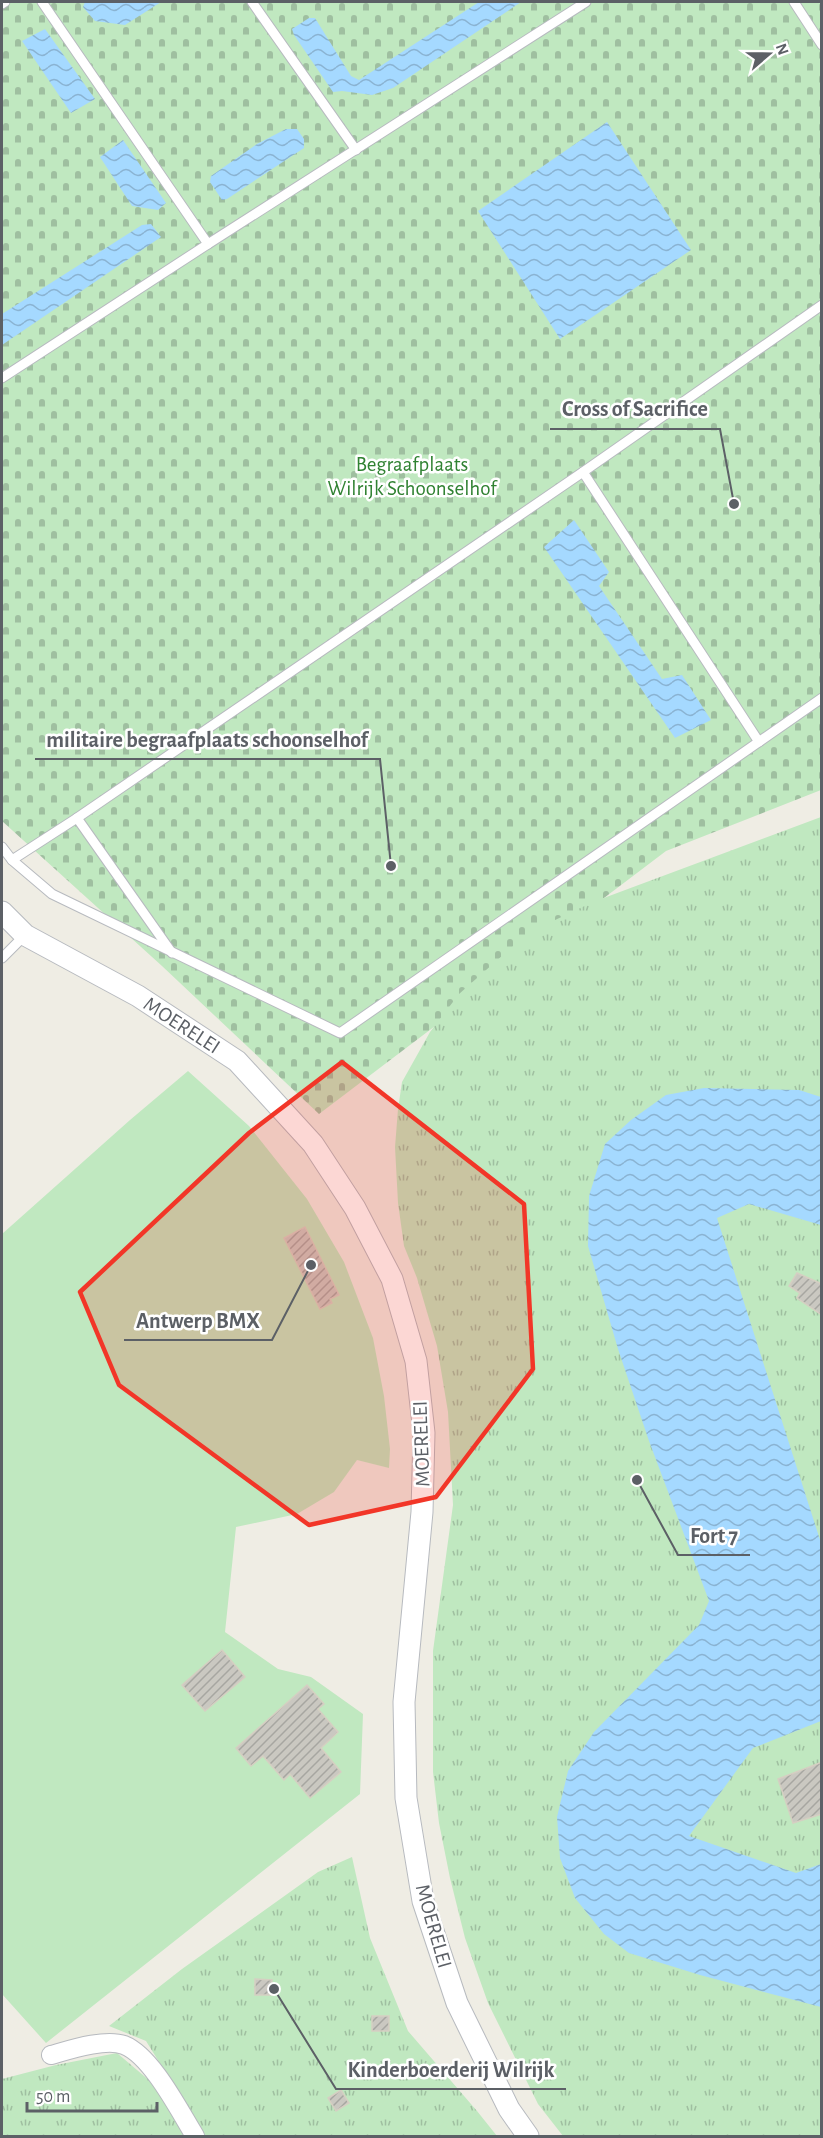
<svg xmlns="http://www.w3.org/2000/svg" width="823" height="2138" viewBox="0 0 823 2138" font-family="'Alegreya Sans',sans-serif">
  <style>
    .grass { fill: #c0e8c0 }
    .cemetery { fill: url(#cemetery-stones) }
    .park { fill: url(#park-tufts) }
    .water { fill: url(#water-waves) }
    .building { fill: url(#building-hatch); stroke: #d5cfc2; stroke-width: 1.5 }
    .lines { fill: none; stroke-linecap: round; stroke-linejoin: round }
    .service-casing { stroke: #b7babf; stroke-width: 11 }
    .minor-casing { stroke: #b7babf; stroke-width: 20 }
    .tertiary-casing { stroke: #b7babf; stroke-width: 23 }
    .service { stroke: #fff; stroke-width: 9 }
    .minor { stroke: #fff; stroke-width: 18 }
    .tertiary { stroke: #fff; stroke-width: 21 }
    .marked { fill: #f23628; fill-opacity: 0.2; stroke: #f23628; stroke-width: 4.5; stroke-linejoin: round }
    .labels { text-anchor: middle; stroke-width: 5; stroke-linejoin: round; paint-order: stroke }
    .park-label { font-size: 21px; fill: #308232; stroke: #fff }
    .street-label { font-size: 21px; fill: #5c6066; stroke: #fff }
    .leader { fill: none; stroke: #5c6066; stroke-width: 2 }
    .callout-dot { fill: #5c6066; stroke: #fff; stroke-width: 2 }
    .callout-label { font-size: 22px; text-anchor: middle; font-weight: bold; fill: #5c6066; stroke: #fff; stroke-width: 5; stroke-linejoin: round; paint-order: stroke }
  </style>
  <defs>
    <pattern id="cemetery-stones" width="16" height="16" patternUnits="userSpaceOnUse" patternTransform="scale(1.5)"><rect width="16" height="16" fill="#c0e8c0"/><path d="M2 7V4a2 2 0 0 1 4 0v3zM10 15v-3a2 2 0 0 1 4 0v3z" fill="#9fbfa0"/></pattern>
    <pattern id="park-tufts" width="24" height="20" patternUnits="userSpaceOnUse" patternTransform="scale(1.5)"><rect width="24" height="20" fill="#c0e8c0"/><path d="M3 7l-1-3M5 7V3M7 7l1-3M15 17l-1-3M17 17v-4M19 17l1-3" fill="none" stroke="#9fbfa0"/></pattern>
    <pattern id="water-waves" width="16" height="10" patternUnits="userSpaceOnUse" patternTransform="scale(1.5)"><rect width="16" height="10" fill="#a5d9ff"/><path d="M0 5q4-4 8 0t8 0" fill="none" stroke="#8ab3d2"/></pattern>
    <pattern id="building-hatch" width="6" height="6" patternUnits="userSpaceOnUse" patternTransform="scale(1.5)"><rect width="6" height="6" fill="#cac8c1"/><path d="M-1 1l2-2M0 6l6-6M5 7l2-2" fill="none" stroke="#a7a6a1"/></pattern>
  </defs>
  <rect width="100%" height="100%" fill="#efede4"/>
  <polygon class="grass" points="188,1071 249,1126 307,1199 344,1262 373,1338 384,1396 390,1449 389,1468 357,1460 334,1492 297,1514 236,1527 225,1632 278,1669 311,1677 363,1714 360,1794 46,2043 2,1994 2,1234 130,1120"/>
  <polygon class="cemetery" points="2,2 821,2 821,790 666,851 319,1114 162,966 2,821"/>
  <g class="park">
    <polygon points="821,817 821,2136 563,2136 538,2104 488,2003 465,1938 450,1878 439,1823 433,1772 433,1651 453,1505 448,1412 437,1346 417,1278 404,1246 398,1203 395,1147 398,1109 402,1082 430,1032 459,994 520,940 553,921 593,902"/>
    <polygon points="352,1857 370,1938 408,2031 477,2111 497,2136 205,2136 146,2041 109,2026 182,1969 318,1872"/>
    <polygon points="117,2053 157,2087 186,2136 2,2136 2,2079 56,2065"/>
  </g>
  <g class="water">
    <polygon points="85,2 161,2 125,25 95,21 83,7"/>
    <polygon points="479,2 521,2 393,88 372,95 342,91 333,92 294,35 292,29 309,18 315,18 351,76 359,80"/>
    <polygon points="45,29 95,99 71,113 22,41"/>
    <polygon points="607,122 691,250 560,339 478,211"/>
    <polygon points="286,129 297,129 304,139 304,148 227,199 222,200 210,182 211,176 257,144"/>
    <polygon points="123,140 166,203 158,210 132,206 100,157"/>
    <polygon points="151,224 161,237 2,345 2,314 142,225"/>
    <polygon points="574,520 609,572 599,586 662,679 682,675 711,720 675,738 544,547"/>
    <polygon points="704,1088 799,1090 821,1097 821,1225 749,1204 717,1218 821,1543 821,1721 753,1748 689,1836 796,1873 821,1864 821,2007 700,1975 629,1953 604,1934 575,1898 560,1858 557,1817 568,1771 594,1732 699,1625 709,1601 649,1441 618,1349 588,1246 589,1196 605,1144 631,1120 666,1095"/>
  </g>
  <g class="building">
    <polygon points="305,1227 339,1295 330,1299 332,1303 320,1309 284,1238"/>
    <polygon points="797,1273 822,1284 822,1315 797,1298 800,1293 789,1286"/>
    <polygon points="222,1650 245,1677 205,1711 182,1685"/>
    <polygon points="307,1685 324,1704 318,1709 338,1732 321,1748 341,1772 310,1798 290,1774 284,1780 263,1756 251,1766 236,1748"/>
    <polygon points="822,1762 822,1814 793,1823 778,1779"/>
    <polygon points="255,1979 272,1980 272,1995 255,1995"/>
    <rect x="372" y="2016" width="17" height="15"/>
    <polygon points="341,2090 349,2103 336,2111 328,2098"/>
  </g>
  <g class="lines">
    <g class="service-casing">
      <g id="service">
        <polyline points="42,2 208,244 586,2"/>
        <polyline points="252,2 356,150"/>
        <polyline points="794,2 822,45"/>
        <polyline points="2,4 5,2"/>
        <polyline points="2,378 208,244"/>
        <polyline points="583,472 759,742"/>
        <polyline points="77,818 172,953"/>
        <polyline points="2,847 12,860 52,894 340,1033 822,698"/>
        <polyline points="12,860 77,818 583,472 822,305"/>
        <polyline points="2,958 25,935"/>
      </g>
    </g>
    <g class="minor-casing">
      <path id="minor" d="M51,2055C69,2050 105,2038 124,2045C152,2056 180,2112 195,2136"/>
    </g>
    <g class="tertiary-casing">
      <polyline id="tertiary" points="2,912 25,935 138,996 237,1061 313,1144 355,1208 392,1279 416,1361 424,1433 422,1512 404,1702 406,1798 423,1901 457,2003 509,2109 528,2136"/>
    </g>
    <use href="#service" class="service"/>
    <use href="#minor" class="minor"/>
    <use href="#tertiary" class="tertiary"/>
  </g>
  <path class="marked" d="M342,1062L524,1204L533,1369L436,1497L309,1525L119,1385L80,1292L249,1133Z"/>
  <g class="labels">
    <g class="park-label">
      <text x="412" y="471">Begraafplaats<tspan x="412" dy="24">Wilrijk Schoonselhof</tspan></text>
    </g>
    <g class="street-label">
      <text transform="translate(182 1025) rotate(33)" y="7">MOERELEI</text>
      <text transform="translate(421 1444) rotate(-92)" y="7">MOERELEI</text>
      <text transform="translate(434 1926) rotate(74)" y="7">MOERELEI</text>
    </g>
  </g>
  <path class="leader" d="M734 504L720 429H550M391 866L380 759H35M311 1265L272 1340H124M637 1480L678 1555H750M274 1989L336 2089H566"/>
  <g class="callout-dot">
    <circle cx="734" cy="504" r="6"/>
    <circle cx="391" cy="866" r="6"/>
    <circle cx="311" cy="1265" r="6"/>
    <circle cx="637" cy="1480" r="6"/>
    <circle cx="274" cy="1989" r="6"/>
  </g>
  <g class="callout-label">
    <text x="635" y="416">Cross of Sacrifice</text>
    <text x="207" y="747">militaire begraafplaats schoonselhof</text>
    <text x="198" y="1328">Antwerp BMX</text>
    <text x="714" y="1543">Fort 7</text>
    <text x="451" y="2077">Kinderboerderij Wilrijk</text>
  </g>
  <rect width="823" height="2138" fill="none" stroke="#5c6066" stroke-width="6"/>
  <g transform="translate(769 54) rotate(70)" stroke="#ffffff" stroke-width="4.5" paint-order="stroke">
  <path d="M0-4.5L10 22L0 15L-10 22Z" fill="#5c6066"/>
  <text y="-9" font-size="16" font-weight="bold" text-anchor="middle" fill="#5c6066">N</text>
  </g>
  <path d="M27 2102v9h130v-9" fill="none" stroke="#5c6066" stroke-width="3"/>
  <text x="36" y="2102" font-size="18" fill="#5c6066" stroke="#ffffff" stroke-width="4.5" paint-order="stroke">50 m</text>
</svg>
